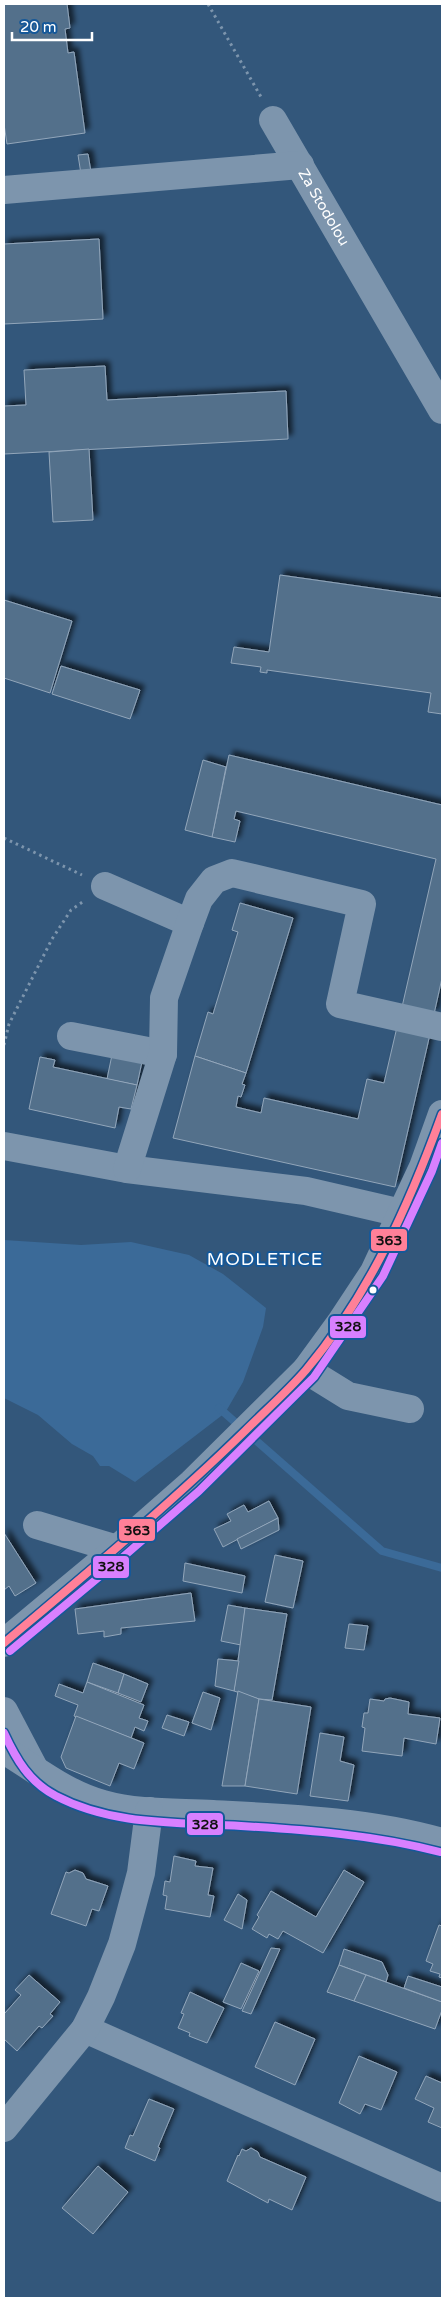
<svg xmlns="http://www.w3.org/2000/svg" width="446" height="2302" viewBox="0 0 446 2302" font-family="'Varela Round',sans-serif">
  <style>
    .water { fill: #3b6a98 }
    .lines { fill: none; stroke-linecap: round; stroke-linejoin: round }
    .stream { stroke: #3b6a98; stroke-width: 8 }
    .building { fill: #526f8b; stroke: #92a6ba; filter: url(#shadow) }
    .path { stroke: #7d95ad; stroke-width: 3; stroke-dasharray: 2.5 4; stroke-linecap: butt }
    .minor { stroke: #7d95ad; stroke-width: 28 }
    .bus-1-casing { stroke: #155899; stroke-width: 11 }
    .bus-2-casing { stroke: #155899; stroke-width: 11 }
    .bus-1 { stroke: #ff8098; stroke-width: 8 }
    .bus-2 { stroke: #d880ff; stroke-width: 8 }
    .bus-dot { fill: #fff; stroke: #155899; stroke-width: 2 }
    .labels { text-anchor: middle; stroke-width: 4; stroke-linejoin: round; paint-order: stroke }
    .street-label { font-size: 15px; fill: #fff; stroke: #155899 }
    .quarter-label { font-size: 18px; letter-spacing: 1px; fill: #fff; stroke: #155899 }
    .line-badge { stroke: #155899; stroke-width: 2 }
    .pale-badge-label { font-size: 14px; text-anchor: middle; font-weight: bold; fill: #111 }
  </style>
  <defs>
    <filter id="shadow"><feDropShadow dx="4.5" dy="-4.5" stdDeviation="2.5" flood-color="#0009"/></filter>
  </defs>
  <rect width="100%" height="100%" fill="#33577b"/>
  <polygon class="water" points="4,1240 81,1245 131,1242 189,1255 223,1274 266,1308 263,1327 243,1382 225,1413 135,1482 109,1466 100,1466 93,1456 72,1444 38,1415 4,1398"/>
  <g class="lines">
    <polyline class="stream" points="219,1408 382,1551 442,1568"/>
  </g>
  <g class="building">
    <polygon points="4,4 67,4 70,28 65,29 68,53 74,52 85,133 7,144 4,124"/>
    <polygon points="88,154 91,172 81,174 78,155"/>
    <polygon points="99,239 103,319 4,324 4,244"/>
    <polygon points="105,366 107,400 286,391 288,439 4,454 4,406 26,405 24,370"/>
    <polygon points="89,449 93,520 53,522 49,452"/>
    <polygon points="280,575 442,598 442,714 428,712 431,693 267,670 267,673 260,672 261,667 231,663 234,647 269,652"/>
    <polygon points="4,600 72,621 50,693 4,678"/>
    <polygon points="61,666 140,690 130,719 52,694"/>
    <polygon points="229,755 442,805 442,978 434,1014 402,1007 436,859 236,811 234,819 240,821 235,842 212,837"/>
    <polygon points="203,760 226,767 212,837 185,830"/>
    <polygon points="240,903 293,918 246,1073 195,1056 208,1012 213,1014 238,932 232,930"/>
    <polygon points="397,1027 430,1034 395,1187 173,1138 195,1056 246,1073 242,1084 245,1085 241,1097 238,1096 236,1107 261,1113 264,1098 358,1119 367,1079 384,1083"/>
    <polygon points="113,1050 143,1057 137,1085 107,1079"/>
    <polygon points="40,1057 55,1060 53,1067 137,1085 131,1109 119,1107 115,1128 29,1109"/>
    <polygon points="269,1501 278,1518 223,1547 214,1529 231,1521 227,1514 244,1505 248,1512"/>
    <polygon points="278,1518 279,1530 241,1549 237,1539"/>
    <polygon points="4,1533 36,1583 15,1596 9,1586 4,1590"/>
    <polygon points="275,1555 303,1561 293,1608 265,1602"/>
    <polygon points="185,1563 245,1576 242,1593 183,1581"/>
    <polygon points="191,1593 195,1621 121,1628 121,1634 104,1637 104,1631 78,1634 75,1609"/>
    <polygon points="228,1605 245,1608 241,1645 221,1641"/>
    <polygon points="245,1608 287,1614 272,1700 259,1699 234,1691"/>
    <polygon points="349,1624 368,1626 364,1650 345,1648"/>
    <polygon points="218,1659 239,1661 234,1691 215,1686"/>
    <polygon points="93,1663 124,1674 118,1693 87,1682"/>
    <polygon points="124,1674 148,1684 141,1702 118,1693"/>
    <polygon points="87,1682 144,1705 139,1718 148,1721 144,1731 135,1727 131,1738 74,1716 78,1705 55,1696 59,1684 83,1693"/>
    <polygon points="238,1691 259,1699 245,1786 222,1786"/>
    <polygon points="203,1692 220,1698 211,1730 192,1723"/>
    <polygon points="390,1698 409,1702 408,1714 440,1718 436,1744 404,1738 402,1756 362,1751 365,1728 362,1727 364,1713 368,1713 370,1699 384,1701 385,1699"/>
    <polygon points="259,1699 311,1707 297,1794 245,1786"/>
    <polygon points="167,1715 189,1722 184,1736 162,1728"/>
    <polygon points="76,1716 144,1743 134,1769 119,1763 110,1786 66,1768 61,1757"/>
    <polygon points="320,1733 344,1737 340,1761 354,1765 348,1801 310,1796"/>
    <polygon points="174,1856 196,1861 195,1866 213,1868 208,1895 214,1896 210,1917 165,1909 167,1896 163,1895 165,1881 170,1882"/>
    <polygon points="75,1870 83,1873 86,1879 108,1886 99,1911 92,1909 86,1926 51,1914 66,1872 69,1873"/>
    <polygon points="344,1870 364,1882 323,1953 283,1931 278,1939 269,1934 267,1938 252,1929 259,1917 257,1915 271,1891 316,1917"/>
    <polygon points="238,1894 247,1900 242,1929 224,1920"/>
    <polygon points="439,1925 442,1926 442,1978 439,1977 440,1974 430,1971 433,1964 426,1961"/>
    <polygon points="271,1948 280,1949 251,2014 242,2011"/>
    <polygon points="344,1949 382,1962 388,1975 386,1982 339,1965"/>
    <polygon points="241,1963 259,1971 241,2009 223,2002"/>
    <polygon points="339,1965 366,1975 354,2001 327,1992"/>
    <polygon points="29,1975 60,2002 50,2014 53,2016 42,2028 39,2026 17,2051 4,2039 4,2012 5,2013 21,1995 15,1990"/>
    <polygon points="366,1975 442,2002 442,2010 435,2029 354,2001"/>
    <polygon points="408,1976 442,1987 442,2002 404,1988"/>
    <polygon points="190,1992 224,2008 207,2043 189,2036 190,2033 178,2028 184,2014 181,2013"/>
    <polygon points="275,2022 315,2039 295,2085 255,2067"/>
    <polygon points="359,2056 397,2072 381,2110 365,2104 360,2114 339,2103"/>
    <polygon points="426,2076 442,2083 442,2128 428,2122 434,2108 415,2099"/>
    <polygon points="149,2099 174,2109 158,2147 160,2148 155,2161 125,2148 130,2135 133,2136"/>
    <polygon points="251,2148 258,2152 260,2157 306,2177 292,2210 269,2199 268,2203 227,2181 238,2155 239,2156 242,2149 246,2151"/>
    <polygon points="98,2166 128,2192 93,2234 62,2208"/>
  </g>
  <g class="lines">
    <g class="path">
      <polyline points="208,4 261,97"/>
      <polyline points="4,838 82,875"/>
      <polyline points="4,1045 9,1024 52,939 71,910 84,901"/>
    </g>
    <g class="minor">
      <path id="s1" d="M273,120L442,410"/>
      <polyline points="4,190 300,165"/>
      <polyline points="105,886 190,923"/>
      <polyline points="71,1036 163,1054"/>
      <polyline points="4,1146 127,1169 306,1191 401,1213"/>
      <polyline points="127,1169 163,1054 164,998 190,923 199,899 214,880 232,873 362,904 340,1004 442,1027"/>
      <polyline points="306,1370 348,1396 410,1409"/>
      <polyline points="37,1525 117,1549"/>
      <polyline points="4,1643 117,1549 192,1483 306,1370 341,1322 374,1272 423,1167 442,1114"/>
      <polyline points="4,1711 34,1768"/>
      <path d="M4,1750C37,1770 66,1794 103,1804C138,1814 177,1812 213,1814C289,1818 369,1821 442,1842"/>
      <polyline points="85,2029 442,2188"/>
      <polyline points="4,2128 85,2029 101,1997 122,1944 141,1873 149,1811"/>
    </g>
    <g class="bus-1-casing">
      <path id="bus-1" d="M4,1643C86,1574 168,1506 245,1431C265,1411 288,1391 306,1370C369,1295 409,1205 442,1114"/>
    </g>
    <g class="bus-2-casing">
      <g id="bus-2">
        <polyline points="10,1651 123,1557 199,1491 314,1377 383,1276 432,1171 442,1143"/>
        <path d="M4,1733C16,1759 29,1782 56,1796C113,1826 178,1822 241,1826C308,1830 375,1835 440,1852"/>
      </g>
    </g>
    <use href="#bus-1" class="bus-1"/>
    <use href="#bus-2" class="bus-2"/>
  </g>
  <circle class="bus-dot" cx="373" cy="1290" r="4.5"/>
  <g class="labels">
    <g class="street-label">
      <text dy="5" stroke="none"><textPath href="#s1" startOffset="101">Za Stodolou</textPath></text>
    </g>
    <g class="quarter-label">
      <text x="265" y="1265">MODLETICE</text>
    </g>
  </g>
  <g class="line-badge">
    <rect x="370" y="1228" width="38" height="24" rx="5" fill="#ff8098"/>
    <rect x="329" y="1315" width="38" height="24" rx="5" fill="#d880ff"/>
    <rect x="118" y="1518" width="38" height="24" rx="5" fill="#ff8098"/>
    <rect x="92" y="1555" width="38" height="24" rx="5" fill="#d880ff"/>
    <rect x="186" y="1812" width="38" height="24" rx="5" fill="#d880ff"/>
  </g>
  <g class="pale-badge-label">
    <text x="389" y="1245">363</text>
    <text x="348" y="1331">328</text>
    <text x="137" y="1535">363</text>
    <text x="111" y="1571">328</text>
    <text x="205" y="1829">328</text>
  </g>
  <rect width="446" height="2302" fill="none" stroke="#ffffff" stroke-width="10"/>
  <path d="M12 32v8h80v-8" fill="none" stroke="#ffffff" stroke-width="2.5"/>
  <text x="20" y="32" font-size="15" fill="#ffffff" stroke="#155899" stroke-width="4" paint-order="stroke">20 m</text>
</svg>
